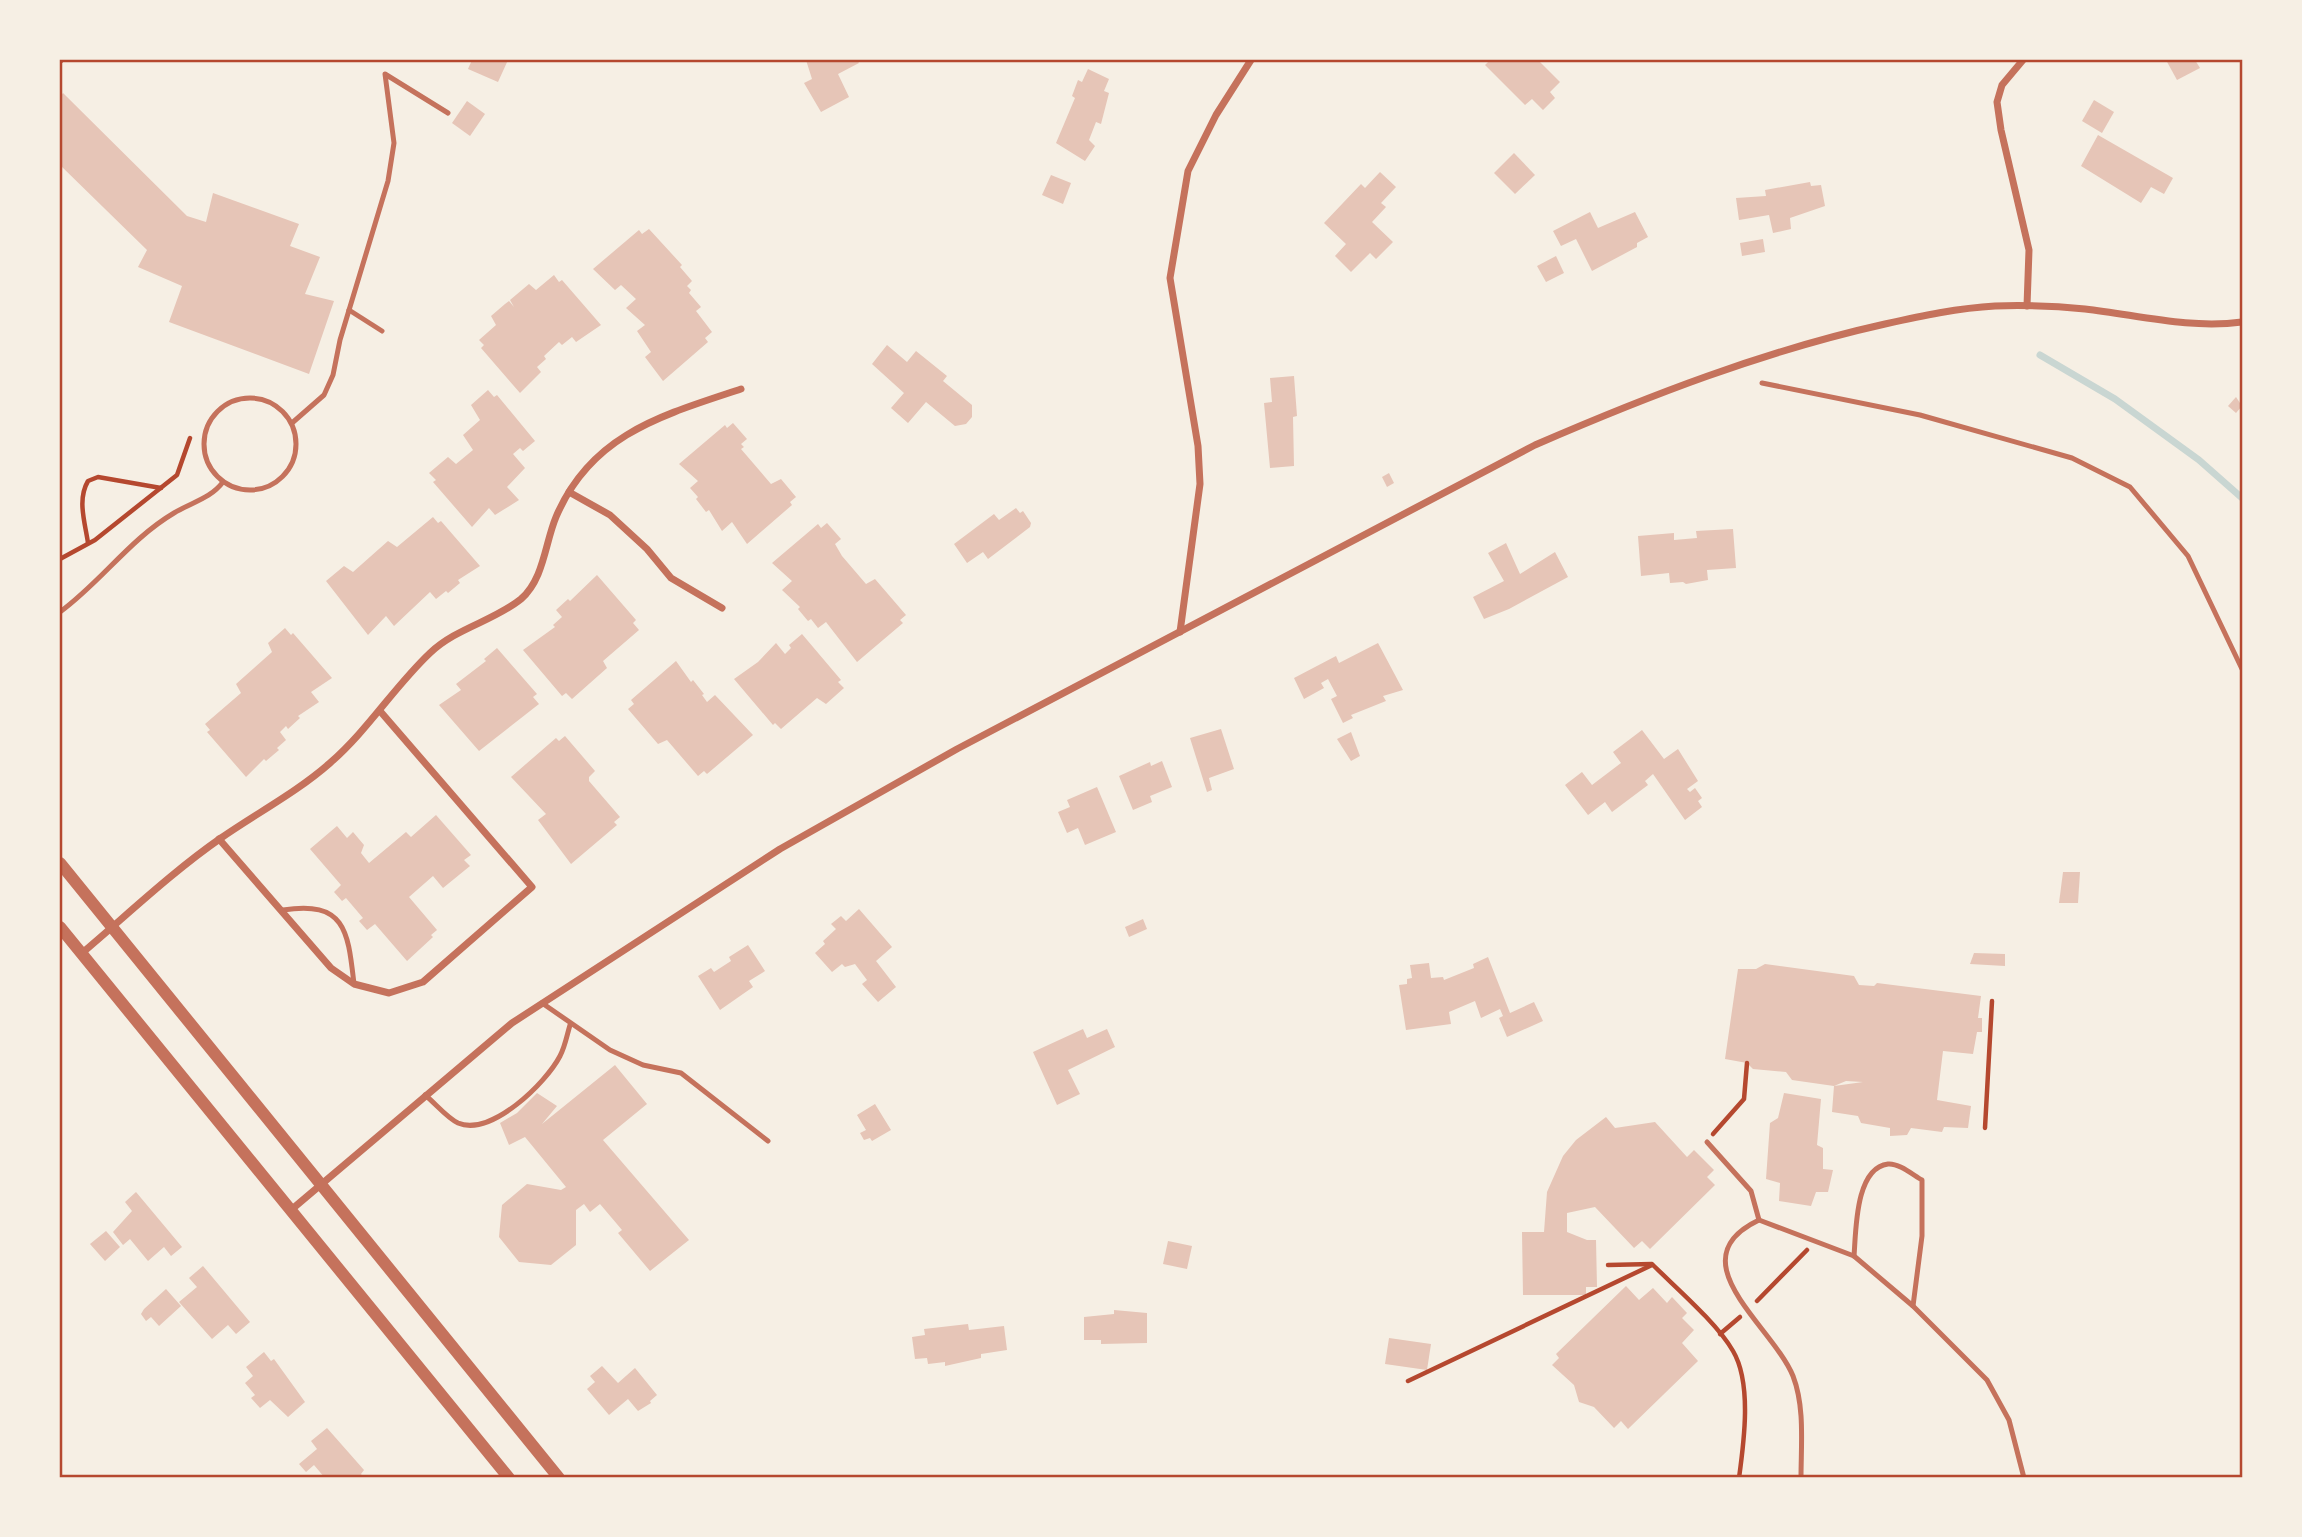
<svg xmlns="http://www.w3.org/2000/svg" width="2302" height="1537" viewBox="0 0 2302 1537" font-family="'Times New Roman',serif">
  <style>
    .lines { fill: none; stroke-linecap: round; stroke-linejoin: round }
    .stream { stroke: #c9d6d2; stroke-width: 7 }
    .building { fill: #e6c5b7 }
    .path { stroke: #b5482f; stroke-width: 4.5 }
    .service { stroke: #c5725c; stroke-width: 5 }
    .minor { stroke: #c5725c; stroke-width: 7 }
    .tertiary { stroke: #c5725c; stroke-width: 12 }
    .neatline { fill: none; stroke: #b5482f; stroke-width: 2.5 }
  </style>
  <rect width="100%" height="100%" fill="#f6efe4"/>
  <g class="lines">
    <polyline class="stream" points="2040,355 2115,399 2199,460 2242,498"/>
  </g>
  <g class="building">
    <polygon points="472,60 508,60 498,82 468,69"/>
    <polygon points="806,60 857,60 859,63 838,74 849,97 821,112 804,83 812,79"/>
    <polygon points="1490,60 1542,60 1540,62 1560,82 1550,92 1555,98 1543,110 1532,99 1525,105 1485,65"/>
    <polygon points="2166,60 2195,60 2200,68 2177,80"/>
    <polygon points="1088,69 1109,79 1104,91 1109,93 1101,124 1096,122 1089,140 1095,146 1085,161 1056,143 1075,98 1072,96 1078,80 1082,82"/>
    <polygon points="63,93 187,216 206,222 213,193 299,224 290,246 320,257 305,294 334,301 309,374 169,322 182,286 138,267 147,250 60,165 60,97"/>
    <polygon points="2094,100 2114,112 2102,133 2082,121"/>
    <polygon points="467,101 485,114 470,136 452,123"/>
    <polygon points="2098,135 2173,178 2164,194 2151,187 2141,203 2081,166"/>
    <polygon points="1514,153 1535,175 1515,194 1494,173"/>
    <polygon points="1380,172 1396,187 1381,203 1386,207 1372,222 1393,242 1376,259 1370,253 1351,272 1335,256 1346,244 1324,223 1361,184 1365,188"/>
    <polygon points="1051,175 1071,183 1063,204 1042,195"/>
    <polygon points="1810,182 1811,186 1821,185 1825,206 1790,218 1791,229 1773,233 1769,215 1739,220 1736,198 1766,196 1765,190"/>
    <polygon points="1590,212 1598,228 1635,212 1648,237 1637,243 1637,247 1592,271 1576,239 1561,246 1553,231"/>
    <polygon points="649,229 682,265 680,267 692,281 687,286 691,290 689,293 701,307 696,311 712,332 705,338 708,342 663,381 645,357 651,352 637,331 645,325 626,308 636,299 621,285 615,290 593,269 639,230 642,234"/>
    <polygon points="1763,239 1765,252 1742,256 1740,243"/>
    <polygon points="1556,256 1564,273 1546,282 1537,266"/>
    <polygon points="554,275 559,282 562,280 601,325 576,342 572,337 562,345 559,342 544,356 546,359 537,367 541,372 520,393 481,348 484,345 479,340 496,325 491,316 505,304 509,301 514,307 510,300 529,284 536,290"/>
    <polygon points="887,345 907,362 916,351 947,376 943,381 972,405 972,417 966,424 955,426 926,402 908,423 891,408 904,393 872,364"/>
    <polygon points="1294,376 1297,416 1293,417 1294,466 1270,468 1264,403 1272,402 1270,378"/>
    <polygon points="488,390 494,397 497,395 535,441 523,451 520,448 513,454 525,468 507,487 519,500 495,515 489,508 472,527 433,482 436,480 429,473 448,457 456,464 473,450 463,435 480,420 471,405"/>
    <polygon points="2236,397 2242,406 2236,413 2228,406"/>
    <polygon points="733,423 747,439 741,444 744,447 741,449 771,484 781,479 796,497 790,502 792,505 747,544 732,522 722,531 709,510 706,512 696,499 698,497 690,488 698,481 679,464 725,425 727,428"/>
    <polygon points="1389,473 1394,483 1387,487 1382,477"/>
    <polygon points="1016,508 1020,513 1023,511 1031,523 1030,527 988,559 983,552 967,563 954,544 994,514 999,520"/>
    <polygon points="433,517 438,523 441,521 480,566 458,580 460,583 448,593 446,591 436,599 430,592 394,626 386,616 368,635 326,581 344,566 353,572 388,541 397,547"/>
    <polygon points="827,523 841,539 835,544 842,556 866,584 875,579 906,615 900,620 903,623 857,662 826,622 818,628 811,619 808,621 798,609 800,607 782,590 792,581 772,563 818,524 821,528"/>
    <polygon points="1733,529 1736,568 1707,570 1708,580 1686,584 1683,582 1670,583 1669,573 1641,576 1638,536 1674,533 1674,540 1697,538 1696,531"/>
    <polygon points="1506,543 1520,574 1555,552 1568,577 1509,609 1484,619 1473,597 1504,581 1488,553"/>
    <polygon points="597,575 636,620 633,623 639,630 603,661 607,668 572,699 566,693 562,696 523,650 555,627 553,625 562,617 556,610 568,599 570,601"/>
    <polygon points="285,628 291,635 293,633 332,678 311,692 319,702 298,716 300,718 288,729 286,726 280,732 286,740 277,748 279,750 266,761 264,759 246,777 207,732 210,730 205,724 241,693 236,684 272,652 268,643"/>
    <polygon points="802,634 841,680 838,682 844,688 826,704 817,698 781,729 775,723 773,725 734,679 758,662 776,643 785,654 791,648 789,645"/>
    <polygon points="1378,643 1403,690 1383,696 1386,701 1351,715 1353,718 1343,723 1331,699 1337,696 1328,679 1321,683 1324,688 1304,699 1294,678 1336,656 1339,663"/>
    <polygon points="497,648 537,694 533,697 539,704 479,751 439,705 461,690 456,684 486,661 484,659"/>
    <polygon points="676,661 691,682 693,680 704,694 702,695 707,702 715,695 753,735 707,774 704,771 698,776 667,740 658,744 628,709 634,704 631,700"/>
    <polygon points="1221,729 1234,769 1209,778 1212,790 1207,792 1190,738"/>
    <polygon points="1642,730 1664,759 1678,749 1698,781 1687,789 1690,792 1695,788 1702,798 1698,801 1702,807 1685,820 1653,774 1645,781 1648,785 1612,812 1605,802 1588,815 1565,785 1582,772 1592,785 1621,763 1613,752"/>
    <polygon points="1351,732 1360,756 1351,761 1337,739"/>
    <polygon points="565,736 595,771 589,777 589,781 620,817 614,822 617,825 571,864 538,820 546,814 511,777 556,738 559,741"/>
    <polygon points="1162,761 1172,787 1150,796 1152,802 1133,810 1119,776 1150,762 1151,766"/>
    <polygon points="1097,787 1116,832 1085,845 1078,828 1067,833 1058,812 1070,807 1067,800"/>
    <polygon points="436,815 471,855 464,860 470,866 443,888 433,876 409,897 437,930 431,935 433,937 407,961 375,924 367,930 359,921 363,918 346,898 342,901 334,892 341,885 310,849 337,826 347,838 353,832 364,845 361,853 369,863 406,832 411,837"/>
    <polygon points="2063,872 2080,872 2078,903 2059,903"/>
    <polygon points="859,909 892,947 876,961 896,987 878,1002 862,984 867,980 855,964 845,967 842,964 832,972 815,953 825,944 823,941 836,929 831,924 841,916 846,921"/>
    <polygon points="1143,919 1147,929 1129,937 1125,927"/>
    <polygon points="748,945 765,971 749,981 753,987 720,1010 698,976 711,968 714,972 731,961 729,957"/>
    <polygon points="1974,953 2005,954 2005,966 1970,964"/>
    <polygon points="1488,957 1510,1013 1534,1002 1543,1021 1507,1037 1499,1018 1503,1016 1500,1009 1481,1018 1475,1001 1449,1012 1451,1024 1406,1030 1399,985 1407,984 1407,979 1412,978 1410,965 1429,963 1431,978 1443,977 1444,980 1474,968 1473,964"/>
    <polygon points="1765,964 1854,976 1859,985 1874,986 1877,983 1981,996 1978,1018 1982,1018 1982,1032 1977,1032 1973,1054 1943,1051 1937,1100 1971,1106 1968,1128 1944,1127 1942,1132 1911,1128 1907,1135 1890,1136 1890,1128 1861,1123 1858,1116 1832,1112 1834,1086 1863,1082 1846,1081 1834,1086 1792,1080 1786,1072 1753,1069 1747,1063 1725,1059 1738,969 1756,969"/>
    <polygon points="1083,1029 1087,1038 1107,1029 1115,1047 1068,1070 1080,1094 1057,1105 1033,1052"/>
    <polygon points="615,1065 647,1104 603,1140 689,1240 650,1271 618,1233 622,1230 600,1204 590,1212 584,1204 576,1210 576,1245 551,1265 519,1262 499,1237 502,1205 527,1184 561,1190 566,1187 525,1137 509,1145 500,1123 517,1113 537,1093 557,1106 542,1124"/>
    <polygon points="1784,1093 1821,1099 1817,1145 1823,1148 1823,1169 1833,1170 1828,1192 1816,1192 1811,1206 1779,1201 1780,1183 1766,1179 1770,1123 1778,1118"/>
    <polygon points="875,1104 891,1130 872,1141 870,1138 864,1140 860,1133 866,1130 857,1115"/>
    <polygon points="1606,1117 1615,1128 1655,1122 1687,1157 1694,1150 1714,1170 1707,1177 1715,1185 1650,1249 1642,1241 1634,1248 1595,1207 1567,1213 1567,1232 1587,1240 1596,1240 1597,1287 1586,1287 1586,1295 1523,1295 1522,1232 1544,1232 1547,1192 1563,1156 1576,1140"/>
    <polygon points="136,1192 182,1247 171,1256 164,1247 148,1261 130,1239 123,1245 113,1232 132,1211 125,1202"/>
    <polygon points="106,1231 120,1247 105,1261 90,1244"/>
    <polygon points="1168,1241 1192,1246 1187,1269 1163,1264"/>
    <polygon points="203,1266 250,1322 236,1334 228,1325 212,1339 179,1302 197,1287 189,1278"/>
    <polygon points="1626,1286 1639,1300 1653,1288 1667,1303 1672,1297 1687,1313 1682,1318 1694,1330 1682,1343 1698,1361 1628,1429 1621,1421 1614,1428 1594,1407 1579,1402 1574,1385 1552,1365 1559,1358 1556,1354"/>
    <polygon points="166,1289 181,1306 159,1326 151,1317 146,1321 141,1314 144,1309"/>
    <polygon points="1114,1310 1147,1313 1147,1343 1101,1344 1101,1340 1084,1340 1084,1317 1114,1314"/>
    <polygon points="968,1324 969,1330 1004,1326 1007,1350 981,1354 981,1358 945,1366 945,1362 928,1364 927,1358 915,1359 912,1337 925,1335 924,1329"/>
    <polygon points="1389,1338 1431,1344 1427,1370 1385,1364"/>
    <polygon points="264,1352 271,1361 274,1359 305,1402 288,1417 270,1400 260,1408 251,1398 255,1395 245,1383 253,1376 246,1367"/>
    <polygon points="602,1366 618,1383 635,1368 657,1395 650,1401 651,1403 638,1411 628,1399 609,1415 587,1389 595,1382 590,1376"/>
    <polygon points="327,1428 364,1470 361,1474 364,1478 325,1478 314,1465 306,1472 299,1464 317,1449 311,1441"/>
  </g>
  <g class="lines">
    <g class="path">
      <polyline points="60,62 62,60"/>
      <path d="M88,543C85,522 77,500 88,481L98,477L161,488"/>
      <polyline points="60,559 95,540 177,475 190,438"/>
      <polyline points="1985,1128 1992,1001"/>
      <polyline points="1713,1134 1744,1099 1747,1063"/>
      <path d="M1608,1265L1652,1264C1676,1288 1717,1323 1733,1351C1752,1383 1744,1442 1739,1478"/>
      <polyline points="1757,1301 1807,1250"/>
      <polyline points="1720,1334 1740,1317"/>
      <polyline points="1408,1381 1652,1265"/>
    </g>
    <g class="service">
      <polyline points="349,310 382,331"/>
      <polyline points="1762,383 1920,415 2072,458 2130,487 2188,556 2242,669"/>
      <circle cx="250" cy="444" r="46"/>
      <polyline points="292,423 324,395 333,375 340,340 388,181 394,143 385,74 448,113"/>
      <path d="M60,612C101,582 130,539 174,513C192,502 210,499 223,482"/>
      <path d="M283,910C346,900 348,932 354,984"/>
      <polyline points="542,1003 610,1050 643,1065 681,1073 768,1141"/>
      <path d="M425,1095C435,1103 447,1118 458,1123C491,1137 546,1083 560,1056C565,1047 567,1035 570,1025"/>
      <polyline points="1707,1142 1751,1191 1759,1220"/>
      <path d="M1854,1256C1856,1232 1855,1168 1888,1164C1899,1163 1913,1175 1922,1180V1236L1913,1306"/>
      <path d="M1801,1478C1801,1445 1805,1407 1793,1376C1772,1325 1675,1260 1759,1220L1854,1256L1913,1306L1987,1380L2009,1420L2024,1478"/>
    </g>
    <g class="minor">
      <polyline points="2023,60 2002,85 1997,102 2001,130 2029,250 2027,306"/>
      <polyline points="569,492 610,515 647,549 671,578 722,608"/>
      <polyline points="1180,632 1200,484 1198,446 1170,278 1188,171 1216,115 1251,60"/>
      <polyline points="219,839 331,968 354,984 389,993 423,982 532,887 380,711"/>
      <path d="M82,953C127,915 172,872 221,838C257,813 297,792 330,763C368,730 394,687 430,653C456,628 494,621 521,599C544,579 545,543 556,517C591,434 663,415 741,389"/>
      <path d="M291,1210L512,1023L780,849L957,749L1535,445C1648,396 1764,351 1885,324C1921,316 1958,308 1995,306C2024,305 2055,306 2085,309C2138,315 2189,329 2242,322"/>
    </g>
    <g class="tertiary">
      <polyline points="60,863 559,1478"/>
      <polyline points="60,927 509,1478"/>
    </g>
  </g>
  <rect width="2302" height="1537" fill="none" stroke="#f6efe4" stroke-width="122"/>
  <rect x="61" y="61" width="2180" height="1415" class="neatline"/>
</svg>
